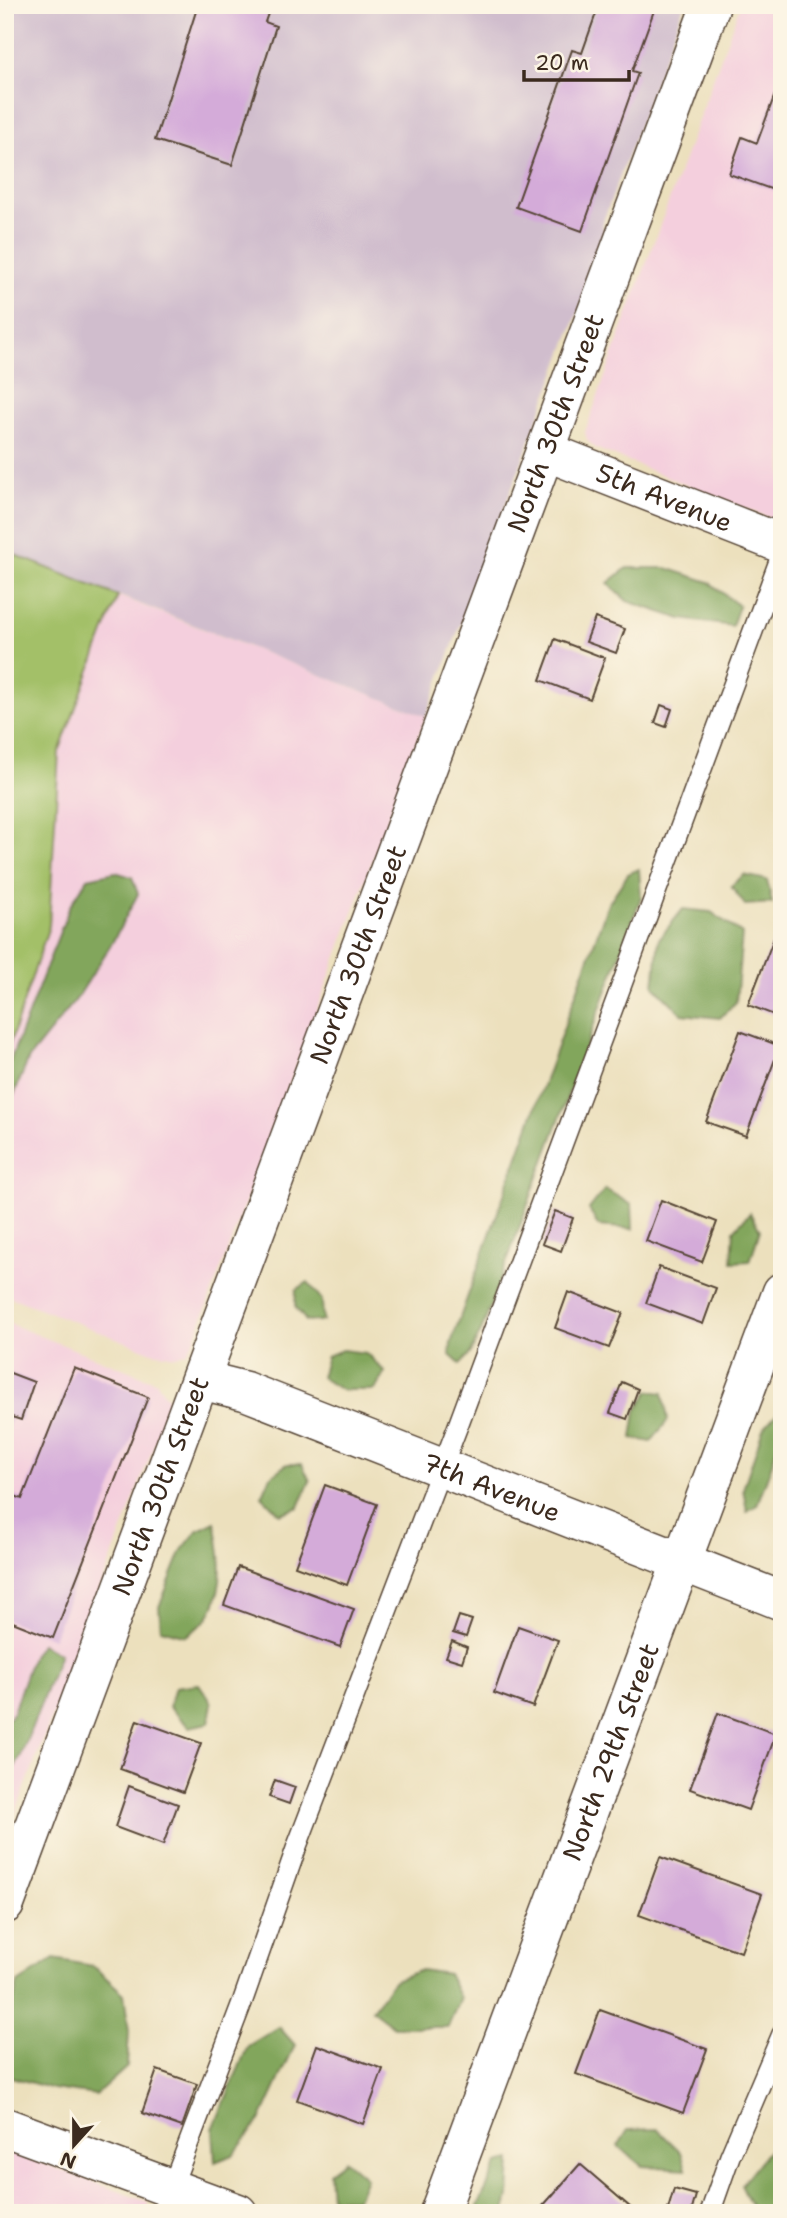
<svg xmlns="http://www.w3.org/2000/svg" width="787" height="2218" viewBox="0 0 787 2218" font-family="'Shantell Sans',sans-serif">
  <style>
    .built { fill: #f4cfdd }
    .industrial { fill: #d0bdcd }
    .green { fill: #a3c068; stroke: #6f7543; stroke-width: 2 }
    .forest { fill: #82a65c; stroke: #5e683d; stroke-width: 2 }
    .building { fill: #d4abd9 }
    .lines { fill: none; stroke-linecap: round; stroke-linejoin: round }
    .service-casing { stroke: #564536; stroke-width: 22 }
    .minor-casing { stroke: #564536; stroke-width: 41 }
    .tertiary-casing { stroke: #564536; stroke-width: 41 }
    .service { stroke: #fff; stroke-width: 19 }
    .minor { stroke: #fff; stroke-width: 38 }
    .tertiary { stroke: #fff; stroke-width: 38 }
    .labels { text-anchor: middle; stroke-width: 6; stroke-linejoin: round; paint-order: stroke }
    .street-label { font-size: 26px; fill: #3b2a1e; stroke: #fcf5e5 }
  </style>
  <rect width="100%" height="100%" fill="#fcf5e5"/>
  <filter id="ink" filterUnits="userSpaceOnUse"><feTurbulence type="fractalNoise" baseFrequency=".0143" numOctaves="2"/><feDisplacementMap in="SourceGraphic" scale="14" xChannelSelector="R" yChannelSelector="G"/><feConvolveMatrix kernelMatrix="1 2 1 2 8 2 1 2 1" color-interpolation-filters="sRGB"/></filter>
  <filter id="wash" filterUnits="userSpaceOnUse"><feTurbulence type="fractalNoise" baseFrequency=".00686" numOctaves="4" result="noise"/><feDisplacementMap in="SourceGraphic" scale="28" xChannelSelector="R" yChannelSelector="G"/><feGaussianBlur stdDeviation="1.57" result="paint"/><feColorMatrix in="noise" values="0 0 0 0 0 0 0 0 0 0 0 0 0 0 0 0 0 1.4 0 .05"/><feComposite in="paint" operator="in"/></filter>
  <g filter="url(#wash)">
    <rect width="100%" height="100%" fill="#ece0bd"/>
    <g class="built">
      <polygon points="740,5 782,5 782,519 777,521 595,448 587,440 585,432"/>
      <polygon points="118,596 426,716 195,1338 187,1352 176,1356 152,1352 5,1295 5,1058 49,926 59,752"/>
      <polygon points="5,1322 157,1382 170,1403 5,1841"/>
      <polygon points="5,2149 148,2202 150,2213 5,2213"/>
    </g>
    <polygon class="industrial" points="5,5 684,5 602,224 606,238 426,716 5,551"/>
    <polygon class="green" points="5,551 118,596 59,752 49,926 5,1058"/>
    <g class="forest">
      <polygon points="627,568 666,568 709,582 739,606 732,626 681,619 627,601 608,583"/>
      <polygon points="639,869 641,897 482,1329 470,1354 460,1364 450,1355 451,1343 608,904 628,874"/>
      <polygon points="115,872 132,877 138,894 112,943 78,997 29,1058 10,1104 5,1102 5,1074 70,906 88,878"/>
      <polygon points="744,875 767,880 772,903 745,905 731,886"/>
      <polygon points="683,909 711,912 742,934 736,1002 720,1018 682,1014 654,986 659,939"/>
      <polygon points="605,1189 632,1205 633,1229 598,1226 589,1209"/>
      <polygon points="750,1213 760,1230 750,1261 732,1262 734,1230"/>
      <polygon points="308,1282 322,1300 323,1321 306,1321 295,1306 296,1290"/>
      <polygon points="342,1350 366,1353 385,1372 375,1390 341,1390 321,1377 327,1356"/>
      <polygon points="649,1391 663,1393 668,1420 651,1442 632,1438 636,1411"/>
      <path d="M777,1413C787,1433 765,1482 757,1505L747,1511L743,1489L763,1429Z"/>
      <polygon points="287,1464 302,1464 310,1481 299,1507 280,1514 262,1496 271,1476"/>
      <path d="M215,1522C221,1553 226,1584 210,1614C206,1622 194,1630 186,1636L161,1629L159,1607L182,1550L198,1530Z"/>
      <polygon points="41,1644 60,1654 20,1758 5,1782 5,1723 13,1712 33,1654"/>
      <polygon points="199,1684 212,1703 209,1723 189,1727 169,1707 175,1687"/>
      <polygon points="54,1959 93,1966 124,1994 129,2031 127,2067 96,2095 53,2089 8,2076 8,2023 18,1983"/>
      <polygon points="421,1970 448,1974 460,1998 448,2027 394,2027 372,2010 394,1980"/>
      <polygon points="279,2027 295,2045 261,2119 233,2155 215,2162 213,2129 248,2046"/>
      <polygon points="657,2129 681,2152 686,2169 642,2166 618,2146 628,2130"/>
      <polygon points="782,2139 782,2213 752,2208 741,2185 767,2152"/>
      <polygon points="345,2160 366,2178 357,2199 331,2198 329,2172"/>
      <polygon points="511,2160 509,2196 505,2213 478,2213 478,2206 498,2163"/>
    </g>
    <g id="blocks">
      <g class="building">
        <polygon points="198,5 271,5 265,22 276,26 232,165 155,140"/>
        <polygon points="599,5 656,5 632,71 638,73 582,231 516,207 572,50 582,53"/>
        <polygon points="781,78 782,185 779,192 729,174 742,137 757,143"/>
        <polygon points="595,618 625,629 616,653 586,642"/>
        <polygon points="555,639 605,658 590,699 540,680"/>
        <polygon points="661,705 672,709 666,727 655,723"/>
        <polygon points="782,917 782,1018 748,1005"/>
        <polygon points="740,1031 780,1046 746,1136 706,1122"/>
        <polygon points="661,1200 717,1222 702,1262 646,1241"/>
        <polygon points="555,1211 573,1218 561,1251 542,1244"/>
        <polygon points="659,1267 716,1288 703,1324 646,1303"/>
        <polygon points="568,1292 623,1313 609,1348 555,1328"/>
        <polygon points="74,1368 148,1397 53,1638 5,1619 5,1501 8,1493 22,1499"/>
        <polygon points="5,1371 34,1382 21,1420 12,1417 6,1433"/>
        <polygon points="622,1382 638,1389 627,1419 610,1413"/>
        <polygon points="325,1485 377,1504 347,1585 295,1566"/>
        <polygon points="238,1567 354,1609 340,1647 224,1605"/>
        <polygon points="459,1616 472,1620 466,1637 453,1633"/>
        <polygon points="518,1626 558,1640 533,1707 494,1693"/>
        <polygon points="452,1641 467,1647 462,1662 446,1657"/>
        <polygon points="718,1713 776,1734 748,1810 690,1789"/>
        <polygon points="137,1720 201,1743 183,1792 120,1769"/>
        <polygon points="275,1780 295,1787 289,1804 269,1797"/>
        <polygon points="129,1786 178,1804 163,1845 115,1827"/>
        <polygon points="660,1857 762,1894 741,1952 639,1915"/>
        <polygon points="600,2010 707,2049 683,2113 576,2074"/>
        <polygon points="317,2045 383,2069 363,2124 297,2100"/>
        <polygon points="157,2070 197,2084 182,2127 142,2113"/>
        <polygon points="580,2164 631,2208 627,2213 549,2213 542,2207"/>
        <polygon points="674,2189 696,2195 691,2213 667,2213"/>
      </g>
    </g>
  </g>
  <g filter="url(#ink)">
    <use href="#blocks" fill-opacity="0" stroke="#564536" stroke-width="2"/>
    <g class="lines">
      <g class="service-casing">
        <g id="service">
          <polyline points="162,2213 243,2000 297,1846 459,1423 782,553"/>
          <polyline points="710,2213 730,2156 782,2034"/>
        </g>
      </g>
      <g class="minor-casing">
        <g id="minor">
          <path id="s1" d="M545,451L782,544"/>
          <path id="s2" d="M201,1380L245,1391L782,1601"/>
          <path id="s3" d="M5,1904L711,5"/>
          <path id="s4" d="M439,2213L782,1292"/>
        </g>
      </g>
      <g class="tertiary-casing">
        <polyline id="tertiary" points="5,2127 238,2213"/>
      </g>
      <use href="#service" class="service"/>
      <use href="#minor" class="minor"/>
      <use href="#tertiary" class="tertiary"/>
    </g>
  </g>
  <g class="labels">
    <g class="street-label">
      <text dy="9" stroke="none"><textPath href="#s3" startOffset="1580">North 30th Street</textPath></text>
      <text dy="9" stroke="none"><textPath href="#s1" startOffset="128">5th Avenue</textPath></text>
      <text dy="9" stroke="none"><textPath href="#s3" startOffset="1013">North 30th Street</textPath></text>
      <text dy="9" stroke="none"><textPath href="#s3" startOffset="446">North 30th Street</textPath></text>
      <text dy="9" stroke="none"><textPath href="#s2" startOffset="310">7th Avenue</textPath></text>
      <text dy="9" stroke="none"><textPath href="#s4" startOffset="492">North 29th Street</textPath></text>
    </g>
  </g>
  <rect width="787" height="2218" fill="none" stroke="#fcf5e5" stroke-width="28"/>
  <g transform="translate(74 2145) rotate(201)" stroke="#fcf5e5" stroke-width="5" paint-order="stroke">
  <path d="M0-5L12 26L0 18L-12 26Z" fill="#3b2a1e"/>
  <text y="-10" font-size="19" font-weight="bold" text-anchor="middle" fill="#3b2a1e">N</text>
  </g>
  <path d="M524 70v10h105v-10" fill="none" stroke="#3b2a1e" stroke-width="3.5"/>
  <text x="535" y="70" font-size="21" fill="#3b2a1e" stroke="#fcf5e5" stroke-width="5" paint-order="stroke">20 m</text>
</svg>
